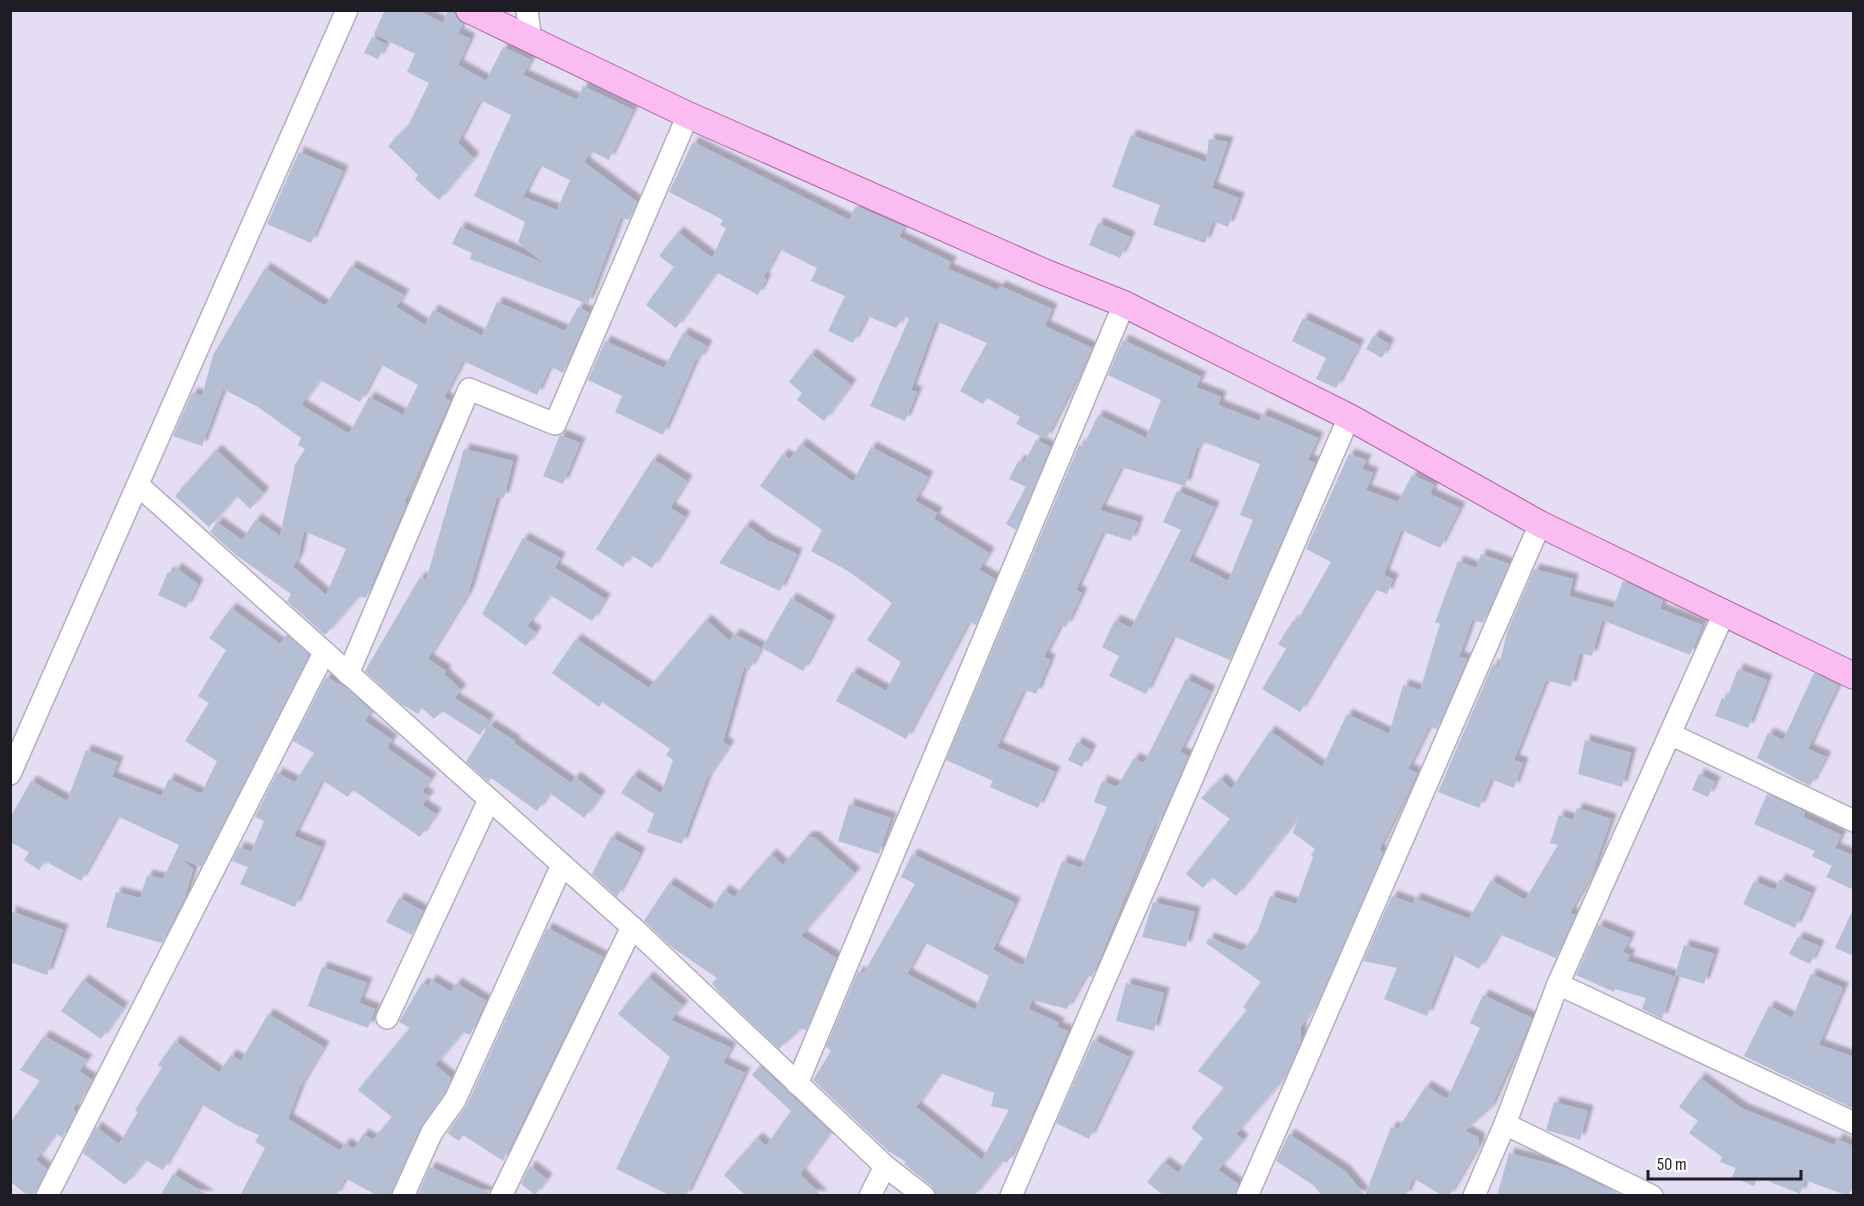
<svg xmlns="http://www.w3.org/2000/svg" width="1864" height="1206" viewBox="0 0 1864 1206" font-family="'Sofia Sans Condensed',sans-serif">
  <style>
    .building { fill: #b5bfd4; fill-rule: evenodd; filter: url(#shadow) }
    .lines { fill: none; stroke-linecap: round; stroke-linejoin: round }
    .minor-casing { stroke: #b3adc2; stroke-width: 24 }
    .major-casing { stroke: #ac67a3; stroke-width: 28 }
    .minor { stroke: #fff; stroke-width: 21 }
    .major { stroke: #fbbcf1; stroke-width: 26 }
  </style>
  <defs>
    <filter id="shadow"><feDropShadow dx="5.5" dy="-5.5" stdDeviation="1.5" flood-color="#0004"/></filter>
  </defs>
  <rect width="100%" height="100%" fill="#e4ddf3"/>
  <g class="building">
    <path d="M385,10H417L443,23L448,10L454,12L463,24L458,33L470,39L458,65L486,81L503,47L531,60L523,75L577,100L583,86L633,110L609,160L591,151L584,162L637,202L629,220L621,217L588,304L470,259L472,253L452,244L460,227L545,264L518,242L525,222L474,196L511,115L480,100L458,143L474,158L439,200L415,179L418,175L388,146L408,126L429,83L407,72L415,54L374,34ZM539,165L570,180L557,210L523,197Z"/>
    <polygon points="372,37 386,44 378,59 364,53"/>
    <polygon points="1131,135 1206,162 1209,139 1228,142 1212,188 1239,198 1228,227 1213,221 1205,243 1153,225 1160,205 1112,187"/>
    <polygon points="693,142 849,220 856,206 904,227 899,237 951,262 948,269 998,290 1000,286 1052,309 1045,326 1092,348 1046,439 1016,424 1020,417 987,398 983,404 960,391 987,343 936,321 911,390 917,392 905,421 870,406 909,319 905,316 896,328 867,316 853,343 828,331 845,296 811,281 817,268 779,249 763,278 766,279 758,295 716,272 676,328 646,305 674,267 659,256 678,232 712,258 726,228 720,225 723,220 669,192"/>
    <polygon points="299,152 343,171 311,243 267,224"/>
    <polygon points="1098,223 1130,237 1120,258 1089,245"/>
    <path d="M351,266L404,295L396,307L425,325L433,310L482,336L497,302L565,331L578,307L589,313L563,373L550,366L537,395L463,361L444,397L450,401L404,503L406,504L366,598L359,596L325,635L287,601L291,594L236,555L210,532L217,522L242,540L256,519L280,536L295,465L305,449L298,445L301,438L258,407L223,389L202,446L173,436L192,393L202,396L213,355L265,268L325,306ZM380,364L418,385L403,415L369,397L349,434L301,405L320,380L360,402ZM304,531L346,549L326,595L293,567L298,558Z"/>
    <polygon points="1303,318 1359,345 1336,388 1316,379 1326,358 1292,341"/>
    <polygon points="683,333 707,346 699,360 696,359 663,435 615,412 622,396 588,380 605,341 664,368"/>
    <polygon points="1374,335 1389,344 1382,358 1366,349"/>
    <polygon points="1123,340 1201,377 1196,387 1221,397 1218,405 1259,421 1262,414 1318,438 1308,460 1315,463 1230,660 1173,636 1146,694 1109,676 1119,656 1102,647 1115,620 1131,628 1181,530 1163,522 1177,491 1214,507 1189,561 1228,581 1253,520 1240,515 1260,464 1204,442 1201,449 1197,447 1185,486 1121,467 1100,510 1138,522 1131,541 1103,532 1076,590 1082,593 1066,627 1061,624 1044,657 1050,660 1036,694 1024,689 997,747 1055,772 1038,808 990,787 993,781 946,760 1079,445 1083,447 1098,415 1146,438 1161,400 1108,375"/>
    <polygon points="811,354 851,385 824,421 797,400 802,393 789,382"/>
    <polygon points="560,435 580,443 563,484 543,476"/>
    <polygon points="1036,440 1050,447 1016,530 1006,524 1026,487 1009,479 1019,460 1024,463"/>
    <polygon points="801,444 853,482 871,447 928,477 915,501 937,513 934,519 989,553 979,570 995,579 976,625 969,621 906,739 836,701 852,672 886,691 901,662 867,640 892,603 848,571 811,551 822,530 760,486 783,454 790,459"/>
    <polygon points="464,449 513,461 504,498 497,497 468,594 428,659 446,671 444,674 461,690 454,698 489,720 480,735 442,711 434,719 422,708 418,714 401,704 365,671 420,577 426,580"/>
    <polygon points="216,450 264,493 250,509 237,496 209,527 175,496"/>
    <polygon points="1349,454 1366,460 1362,469 1373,473 1366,490 1398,502 1412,475 1434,485 1430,494 1460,508 1440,548 1401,530 1384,575 1393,579 1387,594 1374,589 1300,712 1262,689 1286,649 1278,644 1293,621 1296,623 1331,562 1306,549"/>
    <polygon points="653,459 687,481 670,508 685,517 652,568 631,555 623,567 596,549"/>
    <polygon points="746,525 767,540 797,554 780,591 719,563"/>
    <polygon points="523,538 560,558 555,568 605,599 592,621 550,595 527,626 536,632 526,646 482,614"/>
    <polygon points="1481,554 1509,564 1483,623 1472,620 1459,657 1467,659 1437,729 1429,726 1408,769 1417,773 1379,850 1383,853 1318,1002 1301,1026 1301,1041 1285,1077 1236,1134 1243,1140 1218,1170 1238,1184 1235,1196 1164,1196 1147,1182 1164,1162 1178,1173 1203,1138 1191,1128 1224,1088 1198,1071 1247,1010 1243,1007 1261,982 1206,943 1209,938 1243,951 1258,931 1270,896 1296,904 1313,857 1311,855 1315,849 1293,833 1298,818 1236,896 1212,877 1203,888 1186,874 1230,819 1201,798 1221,779 1231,789 1270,731 1322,767 1347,714 1389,734 1403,685 1420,690 1440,624 1435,622 1458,561 1476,568"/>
    <polygon points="176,568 198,584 186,608 158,595 168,572 173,574"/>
    <polygon points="1534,569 1573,579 1569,596 1613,608 1623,581 1663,600 1660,609 1702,625 1690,655 1602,620 1592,656 1580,653 1571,687 1546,680 1514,760 1523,763 1514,788 1491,779 1479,808 1438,792 1493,664 1499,667 1507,632"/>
    <polygon points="791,598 830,621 803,671 762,648"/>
    <polygon points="231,608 280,644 287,635 308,654 308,657 201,867 180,858 193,869 185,897 162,943 106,927 116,892 140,898 147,875 163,879 179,845 117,816 81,881 45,861 39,870 24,860 29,852 10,842 10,818 31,781 67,801 86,750 118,762 112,777 161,796 169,779 201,794 217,761 185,741 209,703 198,696 226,650 209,638"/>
    <polygon points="706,620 730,641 734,634 761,648 749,670 744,667 723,742 729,746 707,778 682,844 647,832 654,814 621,793 633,775 661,794 673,760 666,755 670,749 602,702 599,707 552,673 576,639 649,688"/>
    <polygon points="1738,669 1767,680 1748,728 1715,716 1722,698 1726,700"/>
    <polygon points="1814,673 1838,685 1808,749 1826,757 1810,786 1757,758 1768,733 1783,740"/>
    <polygon points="326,677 346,688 371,711 365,721 392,740 387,748 431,779 422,792 429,796 422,805 436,814 420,837 353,790 348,797 322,780 294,836 321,847 295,907 240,884 248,867 232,861 239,847 251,852 264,821 255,817 277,773 295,782 314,753 293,741"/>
    <path d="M1186,679L1210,691L1180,752L1188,756L1158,825L1155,824L1092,977L1086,975L1067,1009L1032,1000L1029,1009L1059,1023L1057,1027L1068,1031L1029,1122L1007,1163L1002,1161L974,1196H936L932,1186L904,1164L906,1162L888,1151L813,1080L831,1051L826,1047L858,971L863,974L915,884L901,877L912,854L1015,903L993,950L1023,966L1062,861L1081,868L1107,807L1094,802L1102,781L1117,787L1134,758L1144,763ZM924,942L989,976L975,1010L907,974ZM940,1073L994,1093L991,1106L1009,1110L982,1160L916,1107Z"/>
    <polygon points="489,725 515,741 514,743 571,783 575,777 600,796 584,818 550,793 537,811 491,778 489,782 466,762"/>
    <polygon points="1585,740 1631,753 1622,787 1578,774"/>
    <polygon points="1077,742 1091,750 1082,767 1068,760"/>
    <polygon points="1699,774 1715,782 1708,797 1692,790"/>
    <polygon points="1767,794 1805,812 1803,817 1841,835 1835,848 1854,856 1854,890 1826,877 1832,866 1812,856 1815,851 1754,824"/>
    <polygon points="849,804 891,818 879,854 838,841"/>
    <polygon points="1577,808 1611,819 1592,874 1570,913 1575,915 1556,958 1499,934 1479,969 1452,954 1427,1016 1384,999 1397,968 1363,961 1392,896 1413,904 1415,898 1469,919 1491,880 1525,900 1558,845 1550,843 1559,815 1573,820"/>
    <polygon points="611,837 640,853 617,897 592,874"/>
    <polygon points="807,837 814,837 855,873 801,936 836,958 806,1031 802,1028 779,1049 719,992 712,983 717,978 673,948 644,921 669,883 711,910 724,890 734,897 771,854 783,865"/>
    <polygon points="1780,879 1811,893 1795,928 1743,904 1754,881 1775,890"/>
    <polygon points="399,898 423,911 412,935 386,922"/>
    <polygon points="1153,902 1195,912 1186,947 1142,937"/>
    <polygon points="1854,907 1854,956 1835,948"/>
    <polygon points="10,911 63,930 47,975 10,962"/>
    <polygon points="1598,925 1630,938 1623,952 1630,955 1627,961 1676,977 1662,1019 1642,1009 1646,998 1615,989 1614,992 1576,975"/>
    <polygon points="547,928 603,957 503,1161 463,1135 459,1141 447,1133 467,1105"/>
    <polygon points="1798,937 1819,946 1810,964 1789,954"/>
    <polygon points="1684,945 1714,954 1704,984 1675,975"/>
    <polygon points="322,967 367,983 359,1003 375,1009 368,1028 308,1006"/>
    <polygon points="1811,974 1843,988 1819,1045 1854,1057 1854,1109 1744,1056 1769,1006 1792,1018"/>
    <polygon points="648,977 683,1006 671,1020 731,1048 723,1063 745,1073 686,1196 671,1196 616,1169 670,1057 618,1014"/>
    <polygon points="83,980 123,1008 101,1039 61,1011"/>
    <polygon points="431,980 451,992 456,983 486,1001 470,1035 463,1032 435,1065 451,1078 444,1094 420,1127 391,1196 378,1196 345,1178 336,1196 240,1196 265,1148 255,1142 259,1135 236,1125 201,1104 163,1170 145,1160 125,1185 83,1153 96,1127 119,1144 138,1112 135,1110 162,1068 158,1065 175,1041 219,1073 231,1055 241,1061 268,1014 324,1047 300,1087 288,1119 340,1151 345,1143 354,1149 363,1134 373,1140 392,1117 358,1090 410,1028 399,1022 422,983 428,986"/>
    <polygon points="1126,983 1164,993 1154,1031 1116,1021"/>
    <polygon points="1483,995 1532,1018 1490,1109 1465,1131 1479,1138 1479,1145 1449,1196 1443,1196 1413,1178 1406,1196 1322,1196 1313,1185 1276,1161 1289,1134 1345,1171 1365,1195 1391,1127 1398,1129 1426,1086 1447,1099 1480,1028 1470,1023"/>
    <polygon points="44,1036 87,1060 79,1071 92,1080 73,1109 76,1112 62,1138 56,1133 36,1160 47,1169 35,1193 28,1196 10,1181 10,1123 40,1081 20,1070"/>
    <polygon points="1093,1040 1129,1057 1089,1139 1056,1123"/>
    <polygon points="760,1066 830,1132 800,1174 822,1196 746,1196 724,1175 757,1138 766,1146 791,1111 752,1075"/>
    <polygon points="1700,1078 1743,1109 1834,1145 1837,1139 1854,1147 1854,1184 1848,1196 1805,1180 1800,1194 1758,1177 1754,1186 1732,1177 1736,1168 1720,1162 1722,1157 1689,1133 1698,1121 1679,1107"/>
    <polygon points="1554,1102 1588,1111 1580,1140 1546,1130"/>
    <polygon points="1509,1153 1566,1168 1622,1196 1497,1196"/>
    <polygon points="530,1166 547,1179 535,1195 521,1184"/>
    <polygon points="430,1167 489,1193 488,1196 417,1196"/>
    <polygon points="173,1174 209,1196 160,1196"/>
  </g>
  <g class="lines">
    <g class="minor-casing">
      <g id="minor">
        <polyline points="527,10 531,42"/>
        <polyline points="138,485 632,927 885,1166 924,1196"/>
        <polyline points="348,674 469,389 555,424 688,115"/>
        <polyline points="1670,734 1854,821"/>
        <polyline points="10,774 347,10"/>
        <polyline points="1558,984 1854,1123"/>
        <polyline points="387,1018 489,800"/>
        <polyline points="797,1084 1124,304"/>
        <polyline points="1505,1124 1652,1196"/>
        <polyline points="47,1196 324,653"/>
        <polyline points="403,1196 432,1132 455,1100 562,865"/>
        <polyline points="501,1196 632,927"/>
        <polyline points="870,1196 885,1166"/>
        <polyline points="1011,1196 1349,417"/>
        <polyline points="1247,1196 1540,524"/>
        <polyline points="1474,1196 1505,1124 1558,984 1724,613"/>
      </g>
    </g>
    <g class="major-casing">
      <polyline id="major" points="469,10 688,115 1044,272 1124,304 1349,417 1540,524 1854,676"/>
    </g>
    <use href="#minor" class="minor"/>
    <use href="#major" class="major"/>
  </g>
  <rect width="1864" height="1206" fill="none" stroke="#1e1c24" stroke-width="24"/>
  <path d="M1648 1170v9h153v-9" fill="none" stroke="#1e1c24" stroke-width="3"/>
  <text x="1657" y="1170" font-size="18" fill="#1e1c24" stroke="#ffffff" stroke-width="4.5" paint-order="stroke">50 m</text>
</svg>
